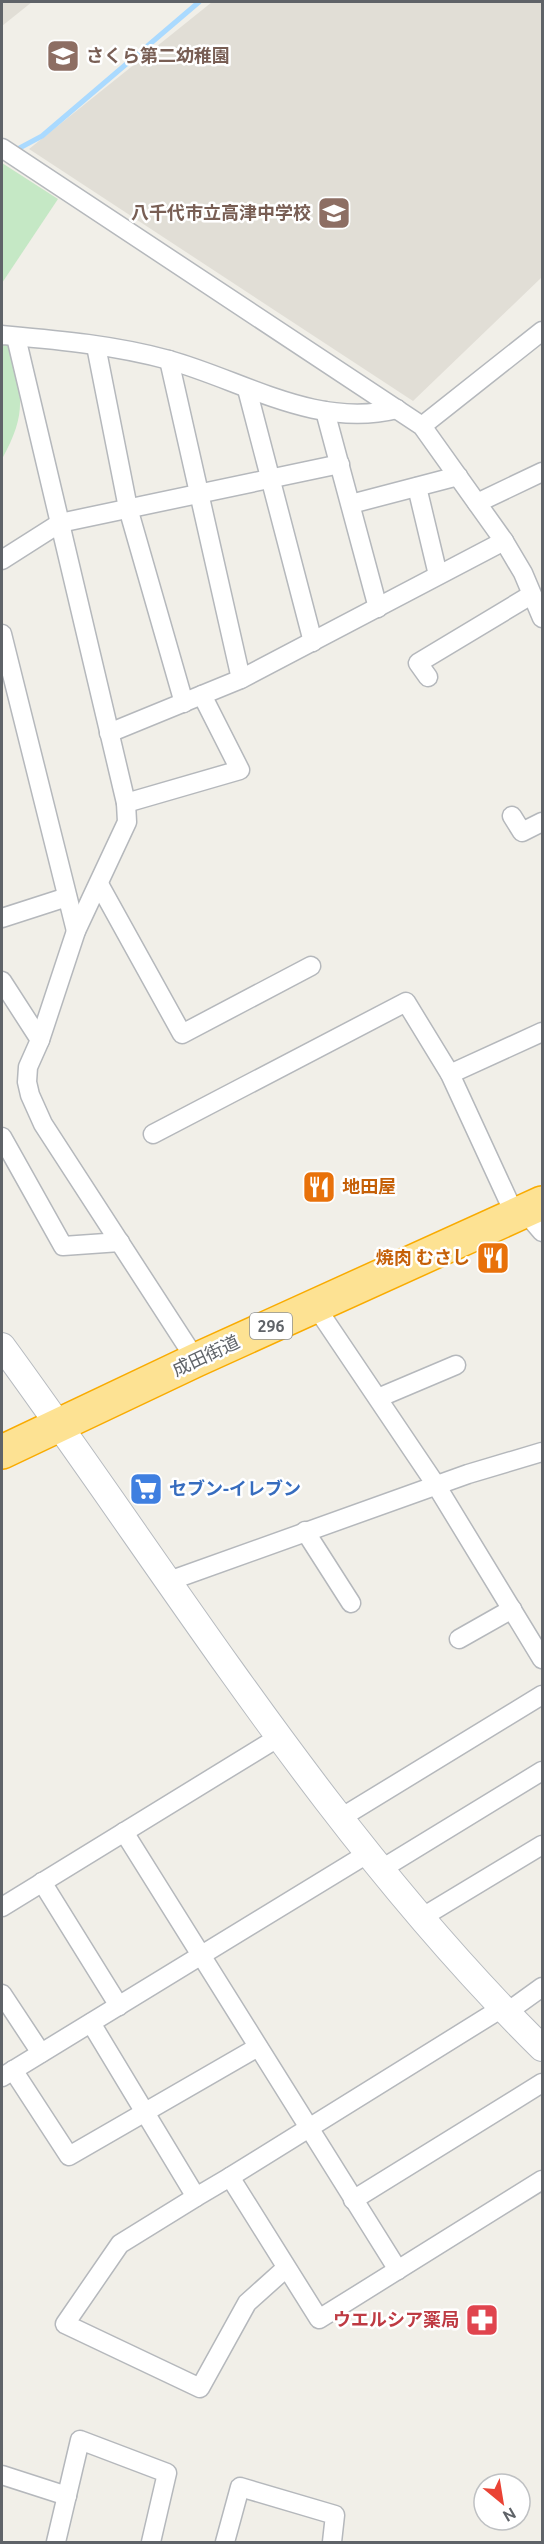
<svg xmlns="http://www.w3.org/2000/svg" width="544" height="2544" viewBox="0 0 544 2544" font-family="Ubuntu,'Noto Sans JP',sans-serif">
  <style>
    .education { fill: #e1ded6 }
    .park { fill: #c5e8c5 }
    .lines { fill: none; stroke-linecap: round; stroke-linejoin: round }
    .stream { stroke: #aadaff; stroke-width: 5 }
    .street-casing { stroke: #b5b8bc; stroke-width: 21 }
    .secondary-casing { stroke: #b6babf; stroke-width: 28 }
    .highway-casing { stroke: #f9ab00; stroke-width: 36 }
    .street { stroke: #fff; stroke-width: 18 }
    .secondary { stroke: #fff; stroke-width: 26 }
    .highway { stroke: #fde293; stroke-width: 33 }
    .labels { text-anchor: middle; stroke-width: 5; stroke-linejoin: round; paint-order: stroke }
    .shield { fill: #fff; stroke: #8f9295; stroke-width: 1.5 }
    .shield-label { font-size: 16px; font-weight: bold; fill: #5f6368 }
    .education-label { font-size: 18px; font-weight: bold; fill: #785e54; stroke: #fff; text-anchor: start }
    .food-label { font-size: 18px; font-weight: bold; fill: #c56008; stroke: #fff; text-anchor: start }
    .street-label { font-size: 18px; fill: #5f6368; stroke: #fff }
    .shop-label { font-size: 18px; font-weight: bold; fill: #366cbe; stroke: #fff; text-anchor: start }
    .health-label { font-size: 18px; font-weight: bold; fill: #be3a42; stroke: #fff; text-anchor: end }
  </style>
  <rect width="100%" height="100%" fill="#f1efe8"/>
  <g class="education">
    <polygon points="2,2 32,2 2,26"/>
    <polygon points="212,2 542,2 542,277 413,401 29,149"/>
  </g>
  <g class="park">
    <polygon points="2,163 58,199 2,283"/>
    <path d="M2,344L9,345C22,395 28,412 2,459Z"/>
  </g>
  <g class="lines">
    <polyline class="stream" points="14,151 42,136 199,2"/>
    <g class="street-casing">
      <g id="street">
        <polyline points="2,148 422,426 504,541 523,573 542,618"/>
        <path d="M2,335C57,340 115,345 169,360C244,381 316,429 397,409"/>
        <polyline points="16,337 126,803 127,822 76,931 40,1040 28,1067 27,1082 30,1095 43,1124 196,1360"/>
        <polyline points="96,346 128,508 184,703"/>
        <polyline points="169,360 241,679"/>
        <polyline points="247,389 313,642"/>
        <polyline points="325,411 378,608"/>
        <polyline points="422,426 542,331"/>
        <polyline points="417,487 438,575"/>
        <polyline points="477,503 542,472"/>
        <polyline points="351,504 458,476"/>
        <polyline points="2,560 60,523 340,464"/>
        <polyline points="2,634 76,931"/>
        <polyline points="428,677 418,663 531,595"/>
        <polyline points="109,733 241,679 504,541"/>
        <polyline points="126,803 240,770 202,695"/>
        <polyline points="512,816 522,832 542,822"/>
        <polyline points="99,884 182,1034 311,966"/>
        <polyline points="2,918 67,897"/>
        <polyline points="2,981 40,1040"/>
        <polyline points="450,1074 542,1032"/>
        <polyline points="153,1134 406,1002 450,1074 515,1215"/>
        <polyline points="2,1137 63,1246 120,1242"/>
        <polyline points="524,1211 542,1232"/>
        <polyline points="316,1307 436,1485 542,1659"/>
        <polyline points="378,1398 456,1365"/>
        <polyline points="305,1531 351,1603"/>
        <polyline points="169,1581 468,1474 542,1452"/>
        <polyline points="459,1639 512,1609"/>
        <polyline points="339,1819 542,1695"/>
        <polyline points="124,1832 398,2270"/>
        <polyline points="380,1870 542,1771"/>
        <polyline points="42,1882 119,2006"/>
        <polyline points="2,1907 279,1737"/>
        <polyline points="421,1918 542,1845"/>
        <polyline points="2,1994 41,2053"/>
        <polyline points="506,2013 542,1987"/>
        <polyline points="91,2023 196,2197 230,2177 319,2319 542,2180"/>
        <polyline points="13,2070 69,2156 258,2047"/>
        <polyline points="2,2077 367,1854"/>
        <polyline points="230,2177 502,2008"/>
        <polyline points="196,2197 120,2244 65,2324 200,2388 247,2303 286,2268"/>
        <polyline points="353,2200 542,2083"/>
        <polyline points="2,2475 67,2496"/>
        <polyline points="56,2542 80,2440 167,2473 151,2542"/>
        <polyline points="225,2542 240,2487 335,2515 332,2542"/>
      </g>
    </g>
    <g class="secondary-casing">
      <path id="secondary" d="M2,1346C176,1584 331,1840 542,2048"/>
    </g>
    <g class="highway-casing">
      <polyline id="highway" points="2,1452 196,1360 542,1203"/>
    </g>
    <use href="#street" class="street"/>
    <use href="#secondary" class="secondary"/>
    <use href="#highway" class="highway"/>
  </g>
  <defs>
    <g id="school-square" transform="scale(1.725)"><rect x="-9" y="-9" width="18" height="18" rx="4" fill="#8d6e63" stroke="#fff"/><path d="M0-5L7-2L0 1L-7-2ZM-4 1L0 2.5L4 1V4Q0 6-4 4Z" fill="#fff"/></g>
    <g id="restaurant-square" transform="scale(1.725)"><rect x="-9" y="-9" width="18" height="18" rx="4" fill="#e8710a" stroke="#fff"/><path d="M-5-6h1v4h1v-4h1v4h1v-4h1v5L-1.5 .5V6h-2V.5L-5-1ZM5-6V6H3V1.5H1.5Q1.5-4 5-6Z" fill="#fff"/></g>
    <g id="supermarket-square" transform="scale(1.725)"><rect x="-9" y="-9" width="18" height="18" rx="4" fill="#3f7fe0" stroke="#fff"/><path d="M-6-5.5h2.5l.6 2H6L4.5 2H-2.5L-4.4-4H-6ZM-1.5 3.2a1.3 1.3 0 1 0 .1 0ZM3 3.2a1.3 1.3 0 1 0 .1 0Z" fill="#fff"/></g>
    <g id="pharmacy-square" transform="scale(1.725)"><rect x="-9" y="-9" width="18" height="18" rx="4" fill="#e0444e" stroke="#fff"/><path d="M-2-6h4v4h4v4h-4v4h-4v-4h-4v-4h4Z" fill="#fff"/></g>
  </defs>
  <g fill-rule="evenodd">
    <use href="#school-square" x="63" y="56"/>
    <use href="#school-square" x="334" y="213"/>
    <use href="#restaurant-square" x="319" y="1187"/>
    <use href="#restaurant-square" x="493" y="1258"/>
    <use href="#supermarket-square" x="146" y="1489"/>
    <use href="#pharmacy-square" x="482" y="2320"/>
  </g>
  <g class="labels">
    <rect class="shield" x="250" y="1313" width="42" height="26" rx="4.5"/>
    <g class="shield-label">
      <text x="271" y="1332">296</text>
    </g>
    <g class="education-label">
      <text x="86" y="62">さくら第二幼稚園</text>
      <text x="311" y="219" text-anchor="end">八千代市立高津中学校</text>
    </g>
    <g class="food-label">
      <text x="342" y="1193">地田屋</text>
      <text x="470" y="1264" text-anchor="end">焼肉 むさし</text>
    </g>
    <g class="street-label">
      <text transform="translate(206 1356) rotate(-25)" y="6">成田街道</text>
    </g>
    <g class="shop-label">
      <text x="169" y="1495">セブン-イレブン</text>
    </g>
    <g class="health-label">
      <text x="459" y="2326">ウエルシア薬局</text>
    </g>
  </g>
  <rect width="544" height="2544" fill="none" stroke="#5f6368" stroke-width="6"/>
  <g transform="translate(502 2502) rotate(150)"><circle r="28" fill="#ffffff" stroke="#bfc1c3" stroke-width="1.5"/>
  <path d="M0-4.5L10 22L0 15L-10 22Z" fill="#ea4335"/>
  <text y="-9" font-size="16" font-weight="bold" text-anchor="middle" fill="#5f6368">N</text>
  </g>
</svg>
